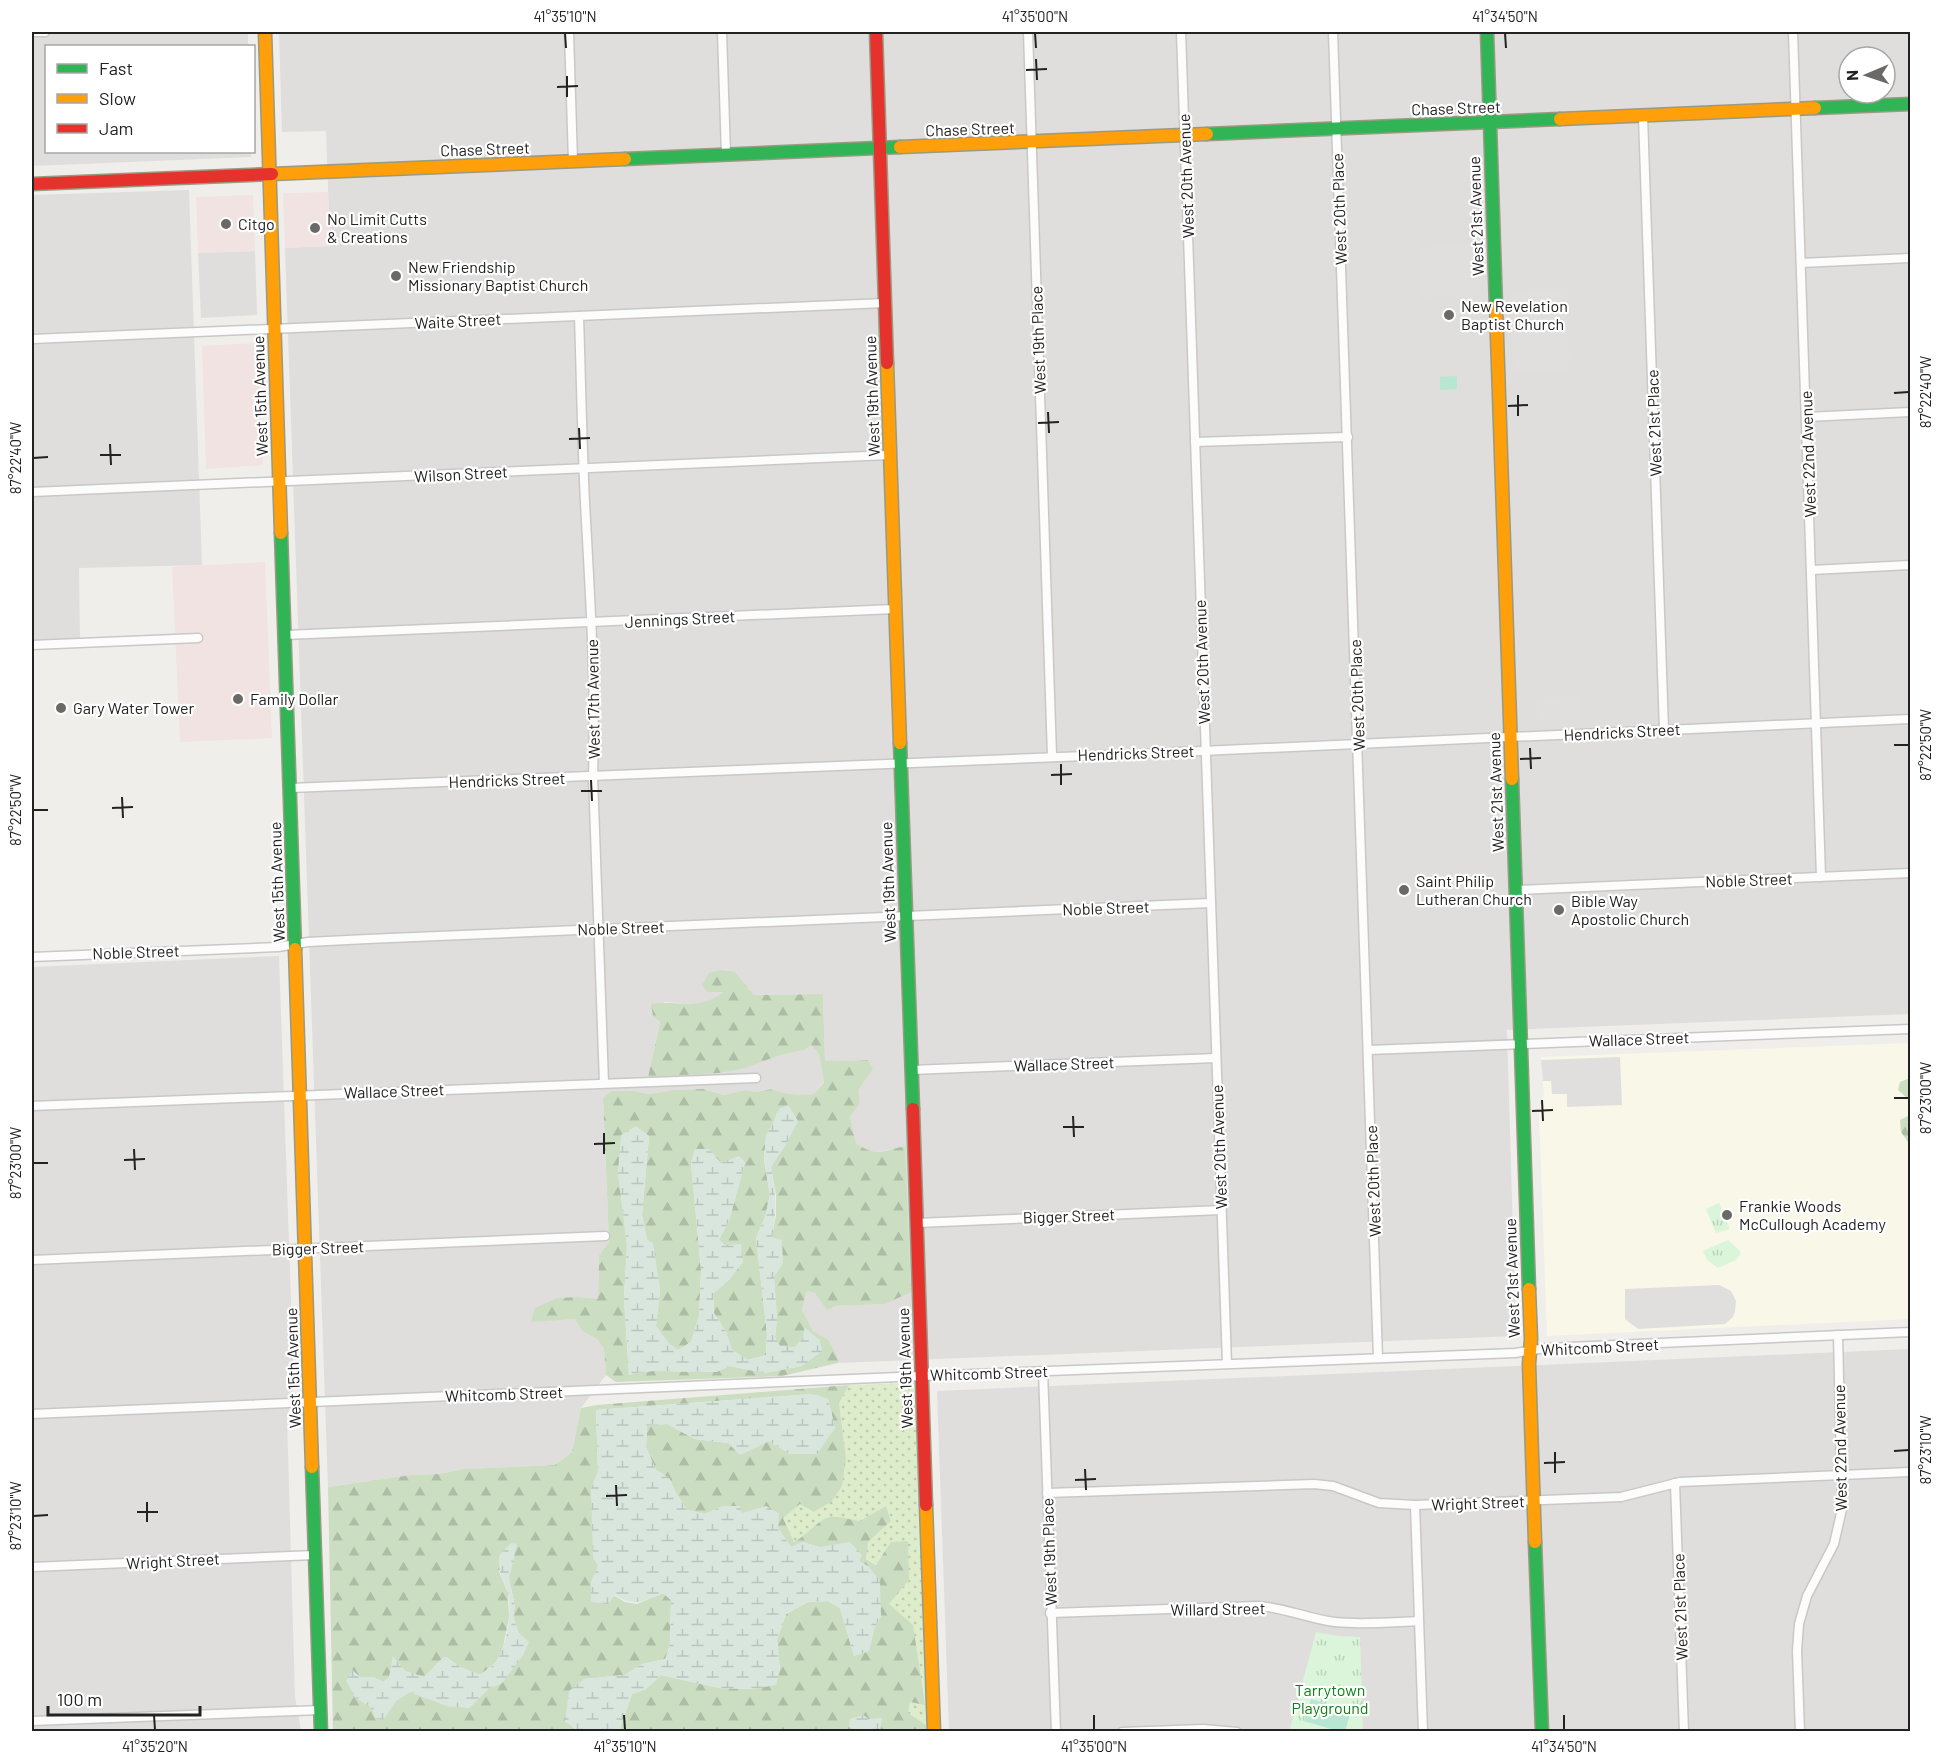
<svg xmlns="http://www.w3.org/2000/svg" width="1942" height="1763" viewBox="0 0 1942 1763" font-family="Barlow,sans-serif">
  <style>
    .residential { fill: #dfdedc; fill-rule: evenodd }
    .commercial { fill: #f1e3e1 }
    .education { fill: #f8f7e8 }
    .grass { fill: url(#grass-dots) }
    .forest { fill: url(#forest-firs); fill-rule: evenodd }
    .wetland { fill: url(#wetland-marsh) }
    .park { fill: url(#park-tufts) }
    .pitch { fill: #b7e6d2 }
    .parking { fill: #e0dfde }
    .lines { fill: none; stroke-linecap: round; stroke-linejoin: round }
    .street-casing { stroke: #c9c8c7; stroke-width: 11 }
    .fast-casing { stroke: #999a82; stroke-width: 15 }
    .slow-casing { stroke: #999a82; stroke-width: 15 }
    .jam-casing { stroke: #999a82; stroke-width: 15 }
    .street { stroke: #fdfcfc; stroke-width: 8 }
    .fast { stroke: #30b455; stroke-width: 12 }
    .slow { stroke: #ff9f0a; stroke-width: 12 }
    .jam { stroke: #e5322d; stroke-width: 12 }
    .ticks { fill: none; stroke: #222; stroke-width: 2 }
    .poi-dot { fill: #6a6968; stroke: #fff; stroke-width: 2 }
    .labels { text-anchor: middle; stroke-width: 4.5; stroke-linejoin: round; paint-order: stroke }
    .street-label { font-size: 16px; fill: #222; stroke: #fff }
    .poi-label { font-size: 16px; fill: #222; stroke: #fff; text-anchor: start }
    .park-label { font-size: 16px; fill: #0c8416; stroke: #fff }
    .neatline { fill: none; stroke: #222; stroke-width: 2 }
    .ticks-label { font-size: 15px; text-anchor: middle; fill: #222 }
  </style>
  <defs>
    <pattern id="grass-dots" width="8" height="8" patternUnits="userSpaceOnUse" patternTransform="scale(1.5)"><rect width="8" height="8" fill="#ddeccb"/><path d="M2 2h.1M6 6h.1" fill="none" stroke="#bdcaae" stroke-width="1.8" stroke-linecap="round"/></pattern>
    <pattern id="forest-firs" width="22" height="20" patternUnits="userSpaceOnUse" patternTransform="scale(1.5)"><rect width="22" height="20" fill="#cbdec1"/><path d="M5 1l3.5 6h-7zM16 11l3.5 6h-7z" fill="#aebea6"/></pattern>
    <pattern id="wetland-marsh" width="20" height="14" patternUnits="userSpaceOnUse" patternTransform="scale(1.5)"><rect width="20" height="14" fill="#d9e6de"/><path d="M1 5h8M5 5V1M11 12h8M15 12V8" fill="none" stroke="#bac5be"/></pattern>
    <pattern id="park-tufts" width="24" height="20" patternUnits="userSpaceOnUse" patternTransform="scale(1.5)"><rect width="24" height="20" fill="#daf5da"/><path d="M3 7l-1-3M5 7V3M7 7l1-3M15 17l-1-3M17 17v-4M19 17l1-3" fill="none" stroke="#bbd2bb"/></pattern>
  </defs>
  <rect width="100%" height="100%" fill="#f0eeeb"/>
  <g class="residential">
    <polygon points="32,32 248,32 248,46 46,46 46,152 251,152 251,157 32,166"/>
    <path d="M279,32H1910V1014L1507,1030L1516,1336L838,1363L839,1360L829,1340L813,1331L802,1310L807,1291L815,1293L835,1306L885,1304L905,1146L880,1152H868L856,1143L850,1117L860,1103L857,1090L868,1060L825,1061L823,994L754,995L735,972L726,992L708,1001L693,1004L664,1002L648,1077L777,1056L804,1050L811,1045L819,1054L824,1081L814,1094L802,1095L784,1093L772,1089L756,1092L746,1090L726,1095L703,1089L675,1090L649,1094L633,1091L603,1098L609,1242L599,1255L598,1300L578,1297L531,1321L575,1319L582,1331L597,1339L604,1349L606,1375L581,1408L572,1452L555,1465L464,1469L438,1474L411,1475L328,1487L285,248L330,246L326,131L282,132ZM1849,57H1885V93H1849Z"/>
    <polygon points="189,190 202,565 79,568 80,640 32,640 32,195"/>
    <polygon points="255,251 257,315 201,318 198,253"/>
    <polygon points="279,956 294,1387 287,1418 295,1696 301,1731 32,1731 32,967"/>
    <polygon points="1910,1349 1910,1731 949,1731 937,1391"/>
  </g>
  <g class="commercial">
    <polygon points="328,192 330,246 285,248 283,193"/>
    <polygon points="253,195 255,251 198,253 196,197"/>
    <polygon points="258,343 263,465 206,469 202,346"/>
    <polygon points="265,562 272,738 180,742 172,567"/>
  </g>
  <polygon class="education" points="1910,1043 1910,1319 1547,1336 1539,1111 1544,1095 1541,1057"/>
  <polygon class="grass" points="914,1383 929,1727 908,1713 910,1702 925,1704 888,1604 909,1580 866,1559 867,1542 891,1521 886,1507 860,1522 832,1517 823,1520 804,1537 794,1542 783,1517 800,1504 846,1458 839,1403 849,1385"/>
  <g class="forest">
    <path d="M720,970L735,972L754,995L823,994L825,1061L868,1060L873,1069L858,1090L860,1103L850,1117L856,1143C876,1158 883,1151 905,1146L911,1292L885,1304L835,1306L827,1310L815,1293L807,1291L802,1310L813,1331L829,1340L839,1360L838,1363L782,1376L616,1382L606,1375L604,1349L597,1339L582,1331L575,1319L531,1322L535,1308L557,1298L578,1297L598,1299L599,1255L609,1242L603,1098L612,1091H633L649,1094L675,1090L703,1089L725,1095L746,1090L756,1092L772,1089L784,1093L802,1095L814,1094L824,1082L819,1054L811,1045L804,1050L777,1056L745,1068L719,1073L648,1077L660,1022L653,1016L651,1004C669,1001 689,1007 706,1001C712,1000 718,995 724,992H707L702,985L709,973ZM778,1110L788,1141L771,1166L776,1195V1216L771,1238L777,1318L775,1337L779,1347H795L803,1338L805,1329L802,1366L764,1373L730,1366L716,1372L653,1371L635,1373L629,1375L624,1298L627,1245L618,1172L649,1136L642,1215L647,1240L660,1289L656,1326L669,1344L678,1350L691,1342L699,1316L701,1270L691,1162L696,1149L721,1164L745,1162L729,1221L719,1239L724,1245L730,1279L713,1293L714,1313L726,1332L732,1350L748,1360L766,1355L767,1334L756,1238L765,1217L770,1195L764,1160L766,1135L773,1124Z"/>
    <polygon points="1910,1078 1910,1101 1898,1090 1900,1082"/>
    <polygon points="1910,1115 1910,1145 1901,1132 1900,1120"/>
    <path d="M849,1385L839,1403L846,1458L842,1486L832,1501L814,1512L800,1504L783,1518L794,1542C806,1536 819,1519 830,1517C839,1516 851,1520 860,1521L886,1506L891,1521L868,1542L866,1559L876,1565L891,1542L908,1541L909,1580L889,1604L913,1625L925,1705L910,1702L908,1713L929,1727V1731H879L882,1718L849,1726L853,1731H619L632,1694L646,1689L661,1675L719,1688L754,1689L780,1669L777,1640L786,1614L808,1602L828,1601L840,1608L854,1656L869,1651L874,1629L881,1616L869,1567L859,1561L803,1542L791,1547L778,1528L723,1506L705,1514L687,1510L676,1493L669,1478L656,1470L646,1447L647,1425L667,1424L695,1439L728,1443L769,1441L790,1454L835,1428L828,1399L813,1394L596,1410L598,1472L591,1489L599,1566L591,1582L625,1602L637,1604L663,1593L671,1600L670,1644L666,1659L642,1664L625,1675L584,1679L565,1721L578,1731H333L328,1487L411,1475L438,1474L464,1469L555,1465L572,1452L581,1408L597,1405ZM498,1569L509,1579L515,1606L513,1616L518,1632L502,1683L489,1688L469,1708L438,1702L410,1692L397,1700L371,1707L356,1698L352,1670L360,1677H373L383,1682L389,1678L393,1657L405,1671L424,1677L445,1656L460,1667L480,1675L495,1663L502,1652L509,1618L508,1593Z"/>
  </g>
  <g class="wetland">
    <path d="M788,1105L798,1121L788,1141L771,1167C776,1193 777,1211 772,1237L782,1240L783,1263L774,1277L777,1318L775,1337L780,1346L795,1347L803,1338L805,1328L820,1340L822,1351L802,1366L764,1373L730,1366L716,1372L653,1371L635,1373L629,1375L624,1298L627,1245L618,1172L621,1135L636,1126L649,1136L642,1215L647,1240L653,1243L660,1289L656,1326L669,1344L678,1350L691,1342L699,1316L701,1270L691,1163L695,1149H709L721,1163L739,1156L745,1162L729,1221L719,1239L724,1245L741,1244L743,1262L730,1279L713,1294L714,1313L726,1332L732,1350L748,1360L766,1355L767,1334L756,1238L765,1217L770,1195L764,1160L766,1135L773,1124L778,1109Z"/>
    <path d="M813,1394L828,1399L835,1428L817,1454H790L769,1441L740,1455L728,1443L695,1439L667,1424L647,1425L646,1447L656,1470L669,1478L676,1493L687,1510L705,1514L723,1506H740L742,1513L766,1506L779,1513L778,1528L791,1547L803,1542L820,1547L850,1542L862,1555L859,1561L869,1567L880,1581L881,1616L874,1629L869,1651L854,1656L840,1608L828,1601L808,1602L786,1614L777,1640L780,1669L776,1685L754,1689L718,1688L661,1675L646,1689L632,1694L619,1731H597V1729C582,1734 577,1730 565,1721L569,1691L584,1679L625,1675L642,1664L665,1659L670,1644L671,1600L663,1593C642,1601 635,1608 615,1595L608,1604L591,1602V1582L598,1566L593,1558L591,1489L598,1472L596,1410Z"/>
    <path d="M511,1543L517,1544L509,1579L515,1606L513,1616L518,1632L529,1642L523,1655L502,1683L489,1688L469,1708L449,1707L410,1692L397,1700L383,1720L375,1718L371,1707L356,1698L346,1681L352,1670L360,1677H373L383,1682L389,1678L393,1656L405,1671L424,1677L445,1656L460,1667L480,1675C485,1671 491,1668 495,1663C507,1649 513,1608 507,1591C502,1575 498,1574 499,1556Z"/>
    <polygon points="863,1715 869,1719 882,1718 879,1731 853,1731 849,1726 850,1719"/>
  </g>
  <g class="park">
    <polygon points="1719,1203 1730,1229 1716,1233 1706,1209"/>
    <polygon points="1728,1240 1740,1251 1741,1254 1736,1260 1718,1268 1707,1260 1703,1251"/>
    <polygon points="1316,1632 1338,1636 1360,1637 1363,1731 1297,1732 1290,1729"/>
  </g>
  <g class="pitch">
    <polygon points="1457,376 1457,389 1440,390 1440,377"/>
    <polygon points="1311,1699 1351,1711 1345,1731 1338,1731 1304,1721"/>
  </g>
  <g class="parking">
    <polygon points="1479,244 1480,296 1423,298 1421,247"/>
    <polygon points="1567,289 1569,372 1513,373 1511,291"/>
    <polygon points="1578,696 1579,719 1537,721 1536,699"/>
    <polygon points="1620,1057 1622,1105 1567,1107 1567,1094 1552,1094 1551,1081 1543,1081 1541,1060"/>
    <polygon points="1719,1285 1731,1291 1736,1301 1735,1311 1733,1317 1725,1324 1638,1329 1625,1319 1625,1289"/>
  </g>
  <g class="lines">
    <g class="street-casing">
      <g id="street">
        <polyline points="32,32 45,32"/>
        <polyline points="569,32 573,162"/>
        <polyline points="722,32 726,155"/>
        <polyline points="1028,32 1052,756"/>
        <polyline points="1181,32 1227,1364"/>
        <polyline points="1333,32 1378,1358"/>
        <polyline points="1793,32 1821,877"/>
        <polyline points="1643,116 1664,730"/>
        <polyline points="1801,263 1910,258"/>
        <path d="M579,316C581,378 582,440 585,503C590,594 596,685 593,776L604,1083"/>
        <polyline points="32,339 885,303"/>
        <polyline points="1807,417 1910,412"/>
        <polyline points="1195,442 1348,437"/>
        <polyline points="32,492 890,455"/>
        <polyline points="1812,570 1910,565"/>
        <polyline points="285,635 895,609"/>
        <polyline points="32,645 198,638"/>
        <polyline points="290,788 1136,754 1910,719"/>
        <polyline points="1516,890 1910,873"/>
        <polyline points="32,957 278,947 308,942 367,939 1211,903"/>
        <polyline points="1368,1050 1910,1029"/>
        <polyline points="911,1070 1216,1058"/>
        <polyline points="32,1106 756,1078"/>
        <polyline points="917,1223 1221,1210"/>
        <polyline points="32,1260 605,1236"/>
        <polyline points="1043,1371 1056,1732"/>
        <polyline points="32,1414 922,1376 1515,1353 1546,1348 1910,1332"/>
        <polyline points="1675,1483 1684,1732"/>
        <polyline points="1047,1493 1314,1484 1333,1486 1379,1503 1415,1505 1621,1497 1680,1482 1910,1472"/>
        <polyline points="1415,1505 1423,1732"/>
        <polyline points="32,1567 315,1555"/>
        <path d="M1050,1613L1257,1606C1284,1607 1308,1619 1335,1622C1363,1625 1392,1622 1419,1621"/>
        <polyline points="32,1721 321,1710"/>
        <polyline points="1122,1732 1203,1729 1237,1732"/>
        <polyline points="1800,1732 1797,1651 1799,1624 1807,1596 1834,1544 1842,1509 1838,1335"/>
      </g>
    </g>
    <g class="fast-casing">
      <g id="fast">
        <polyline points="1487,32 1496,307"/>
        <polyline points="1815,108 1910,104"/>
        <polyline points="1207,134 1560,119"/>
        <polyline points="625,159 900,147"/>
        <polyline points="281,533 295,949"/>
        <polyline points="900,743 913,1109"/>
        <polyline points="1512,779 1529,1289"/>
        <polyline points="312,1467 321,1732"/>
        <polyline points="1535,1542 1542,1732"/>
      </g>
    </g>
    <g class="slow-casing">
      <g id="slow">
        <polyline points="265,32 281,533"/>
        <polyline points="1560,119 1815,108"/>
        <polyline points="900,147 1207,134"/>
        <polyline points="272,174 625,159"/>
        <polyline points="1496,307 1512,779"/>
        <polyline points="887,363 900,743"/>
        <polyline points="295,949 312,1467"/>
        <polyline points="1529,1289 1531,1339 1529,1364 1535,1542"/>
        <polyline points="926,1505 934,1732"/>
      </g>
    </g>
    <g class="jam-casing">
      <g id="jam">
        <polyline points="876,32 887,363"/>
        <polyline points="32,184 272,174"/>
        <polyline points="913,1109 926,1505"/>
      </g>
    </g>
    <use href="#street" class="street"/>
    <use href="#fast" class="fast"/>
    <use href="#slow" class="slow"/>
    <use href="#jam" class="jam"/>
  </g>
  <path class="ticks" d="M565,33L566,48M1035,33L1036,48M1505,33L1506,48M1036,59L1037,80M1026,70L1047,69M567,76V97M557,87L578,86M1894,393L1909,392M1518,395V416M1508,406L1528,405M1048,412L1049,433M1038,423L1059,422M579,428L580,449M569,439L590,438M110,444L111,465M100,455H121M33,458L48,457M1894,745H1909M1530,748L1531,769M1520,759L1541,758M1061,764V785M1051,775L1072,774M591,780L592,801M581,791H602M122,797L123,818M112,808L133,807M33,810H48M1894,1098H1909M1542,1100L1543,1121M1532,1111L1553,1110M1073,1116L1074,1137M1063,1127H1084M604,1133V1154M594,1144L615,1143M134,1149L135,1170M124,1160L145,1159M33,1163H48M1894,1451L1909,1450M1555,1452V1473M1544,1463L1565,1462M1085,1469L1086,1490M1075,1480L1096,1479M616,1485L617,1506M606,1496L627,1495M147,1502V1522M137,1512H158M33,1516L48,1515M154,1715L155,1730M624,1715L625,1730M1094,1715V1730M1564,1715V1730"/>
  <g class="poi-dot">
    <circle cx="226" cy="224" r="6"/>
    <circle cx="315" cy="228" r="6"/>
    <circle cx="396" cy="276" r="6"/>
    <circle cx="1449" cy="315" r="6"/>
    <circle cx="238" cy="699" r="6"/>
    <circle cx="61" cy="708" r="6"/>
    <circle cx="1404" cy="890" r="6"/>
    <circle cx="1559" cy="910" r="6"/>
    <circle cx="1727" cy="1215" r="6"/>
  </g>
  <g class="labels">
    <g class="street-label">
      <text transform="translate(1456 108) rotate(-2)" y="6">Chase Street</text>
      <text transform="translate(970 129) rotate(-2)" y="6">Chase Street</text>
      <text transform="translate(485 149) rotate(-2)" y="6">Chase Street</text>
      <text transform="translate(1186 176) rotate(-92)" y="6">West 20th Avenue</text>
      <text transform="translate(1339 209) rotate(-92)" y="6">West 20th Place</text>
      <text transform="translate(1476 216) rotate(-92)" y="6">West 21st Avenue</text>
      <text transform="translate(458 321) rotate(-3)" y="6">Waite Street</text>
      <text transform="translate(1038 340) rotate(-92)" y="6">West 19th Place</text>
      <text transform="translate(260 396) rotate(-92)" y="6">West 15th Avenue</text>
      <text transform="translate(872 396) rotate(-92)" y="6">West 19th Avenue</text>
      <text transform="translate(1654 423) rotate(-92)" y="6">West 21st Place</text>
      <text transform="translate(1808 454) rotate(-92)" y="6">West 22nd Avenue</text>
      <text transform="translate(461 474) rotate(-3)" y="6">Wilson Street</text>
      <text transform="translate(680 619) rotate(-3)" y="6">Jennings Street</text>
      <text transform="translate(1202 662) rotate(-92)" y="6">West 20th Avenue</text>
      <text transform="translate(1357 695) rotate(-92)" y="6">West 20th Place</text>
      <text transform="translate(593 699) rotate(-91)" y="6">West 17th Avenue</text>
      <text transform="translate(1622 732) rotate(-3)" y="6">Hendricks Street</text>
      <text transform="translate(1136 753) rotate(-2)" y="6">Hendricks Street</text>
      <text transform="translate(507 780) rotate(-2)" y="6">Hendricks Street</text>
      <text transform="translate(1496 792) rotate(-92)" y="6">West 21st Avenue</text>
      <text transform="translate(1749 880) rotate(-2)" y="6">Noble Street</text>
      <text transform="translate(277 882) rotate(-92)" y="6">West 15th Avenue</text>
      <text transform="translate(888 882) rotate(-92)" y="6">West 19th Avenue</text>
      <text transform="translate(1106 908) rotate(-2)" y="6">Noble Street</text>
      <text transform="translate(621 928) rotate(-2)" y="6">Noble Street</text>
      <text transform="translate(136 952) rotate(-2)" y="6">Noble Street</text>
      <text transform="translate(1639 1039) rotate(-2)" y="6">Wallace Street</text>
      <text transform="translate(1064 1064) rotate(-2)" y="6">Wallace Street</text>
      <text transform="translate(394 1091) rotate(-2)" y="6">Wallace Street</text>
      <text transform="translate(1219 1147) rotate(-92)" y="6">West 20th Avenue</text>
      <text transform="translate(1373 1181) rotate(-92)" y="6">West 20th Place</text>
      <text transform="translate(1069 1216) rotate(-2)" y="6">Bigger Street</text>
      <text transform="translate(318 1248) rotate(-2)" y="6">Bigger Street</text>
      <text transform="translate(1512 1278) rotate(-92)" y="6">West 21st Avenue</text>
      <text transform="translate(1600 1347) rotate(-3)" y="6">Whitcomb Street</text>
      <text transform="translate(293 1368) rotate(-92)" y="6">West 15th Avenue</text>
      <text transform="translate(905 1368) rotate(-92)" y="6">West 19th Avenue</text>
      <text transform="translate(989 1373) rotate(-2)" y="6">Whitcomb Street</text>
      <text transform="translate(504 1394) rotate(-2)" y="6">Whitcomb Street</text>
      <text transform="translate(1840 1448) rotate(-91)" y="6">West 22nd Avenue</text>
      <text transform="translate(1478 1503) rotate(-2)" y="6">Wright Street</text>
      <text transform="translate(1049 1552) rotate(-92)" y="6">West 19th Place</text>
      <text transform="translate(173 1561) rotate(-3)" y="6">Wright Street</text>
      <text transform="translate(1680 1607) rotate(-92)" y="6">West 21st Place</text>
      <text transform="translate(1218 1609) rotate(-1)" y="6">Willard Street</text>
    </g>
    <g class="poi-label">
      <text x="327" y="225">No Limit Cutts<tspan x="327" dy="18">&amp; Creations</tspan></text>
      <text x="238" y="230">Citgo</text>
      <text x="408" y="273">New Friendship<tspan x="408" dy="18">Missionary Baptist Church</tspan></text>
      <text x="1461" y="312">New Revelation<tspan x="1461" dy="18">Baptist Church</tspan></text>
      <text x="250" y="705">Family Dollar</text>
      <text x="73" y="714">Gary Water Tower</text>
      <text x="1416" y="887">Saint Philip<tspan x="1416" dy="18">Lutheran Church</tspan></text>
      <text x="1571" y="907">Bible Way<tspan x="1571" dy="18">Apostolic Church</tspan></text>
      <text x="1739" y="1212">Frankie Woods<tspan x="1739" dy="18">McCullough Academy</tspan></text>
    </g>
    <g class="park-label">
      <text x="1330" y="1696">Tarrytown<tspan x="1330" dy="18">Playground</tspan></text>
    </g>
  </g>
  <rect width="1942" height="1763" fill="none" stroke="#ffffff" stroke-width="66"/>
  <rect x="45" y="45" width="210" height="108" fill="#ffffff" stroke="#a7a7a7" stroke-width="1.5"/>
  <rect x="57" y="64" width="30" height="9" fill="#30b455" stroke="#a7a7a7" stroke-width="1.5"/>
  <text x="99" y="75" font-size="18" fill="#222222">Fast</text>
  <rect x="57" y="94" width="30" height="9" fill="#ff9f0a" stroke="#a7a7a7" stroke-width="1.5"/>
  <text x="99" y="105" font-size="18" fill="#222222">Slow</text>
  <rect x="57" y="124" width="30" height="9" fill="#e5322d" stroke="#a7a7a7" stroke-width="1.5"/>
  <text x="99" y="135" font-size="18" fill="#222222">Jam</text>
  <g transform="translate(1867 75) rotate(268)"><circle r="28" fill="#ffffff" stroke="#a7a7a7" stroke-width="1.5"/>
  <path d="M0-4.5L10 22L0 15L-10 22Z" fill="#6a6968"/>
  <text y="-9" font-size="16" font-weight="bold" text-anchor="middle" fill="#222222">N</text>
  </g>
  <path d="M48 1706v9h152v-9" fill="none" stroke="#222222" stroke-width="3"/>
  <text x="57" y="1706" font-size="18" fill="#222222" stroke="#ffffff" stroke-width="4.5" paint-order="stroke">100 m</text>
  <rect x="33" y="33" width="1876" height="1697" class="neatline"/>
  <g class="ticks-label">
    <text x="565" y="22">41°35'10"N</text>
    <text x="1035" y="22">41°35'00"N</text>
    <text x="1505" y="22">41°34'50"N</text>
    <text transform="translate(1926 392) rotate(-90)" y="5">87°22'40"W</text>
    <text transform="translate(16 458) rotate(-90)" y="5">87°22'40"W</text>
    <text transform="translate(1926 745) rotate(-90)" y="5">87°22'50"W</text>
    <text transform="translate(16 810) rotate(-90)" y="5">87°22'50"W</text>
    <text transform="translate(1926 1098) rotate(-90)" y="5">87°23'00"W</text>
    <text transform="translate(16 1163) rotate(-90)" y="5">87°23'00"W</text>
    <text transform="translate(1926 1450) rotate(-90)" y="5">87°23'10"W</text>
    <text transform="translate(16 1516) rotate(-90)" y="5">87°23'10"W</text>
    <text x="155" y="1752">41°35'20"N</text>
    <text x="625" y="1752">41°35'10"N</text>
    <text x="1094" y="1752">41°35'00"N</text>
    <text x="1564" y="1752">41°34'50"N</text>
  </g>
</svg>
